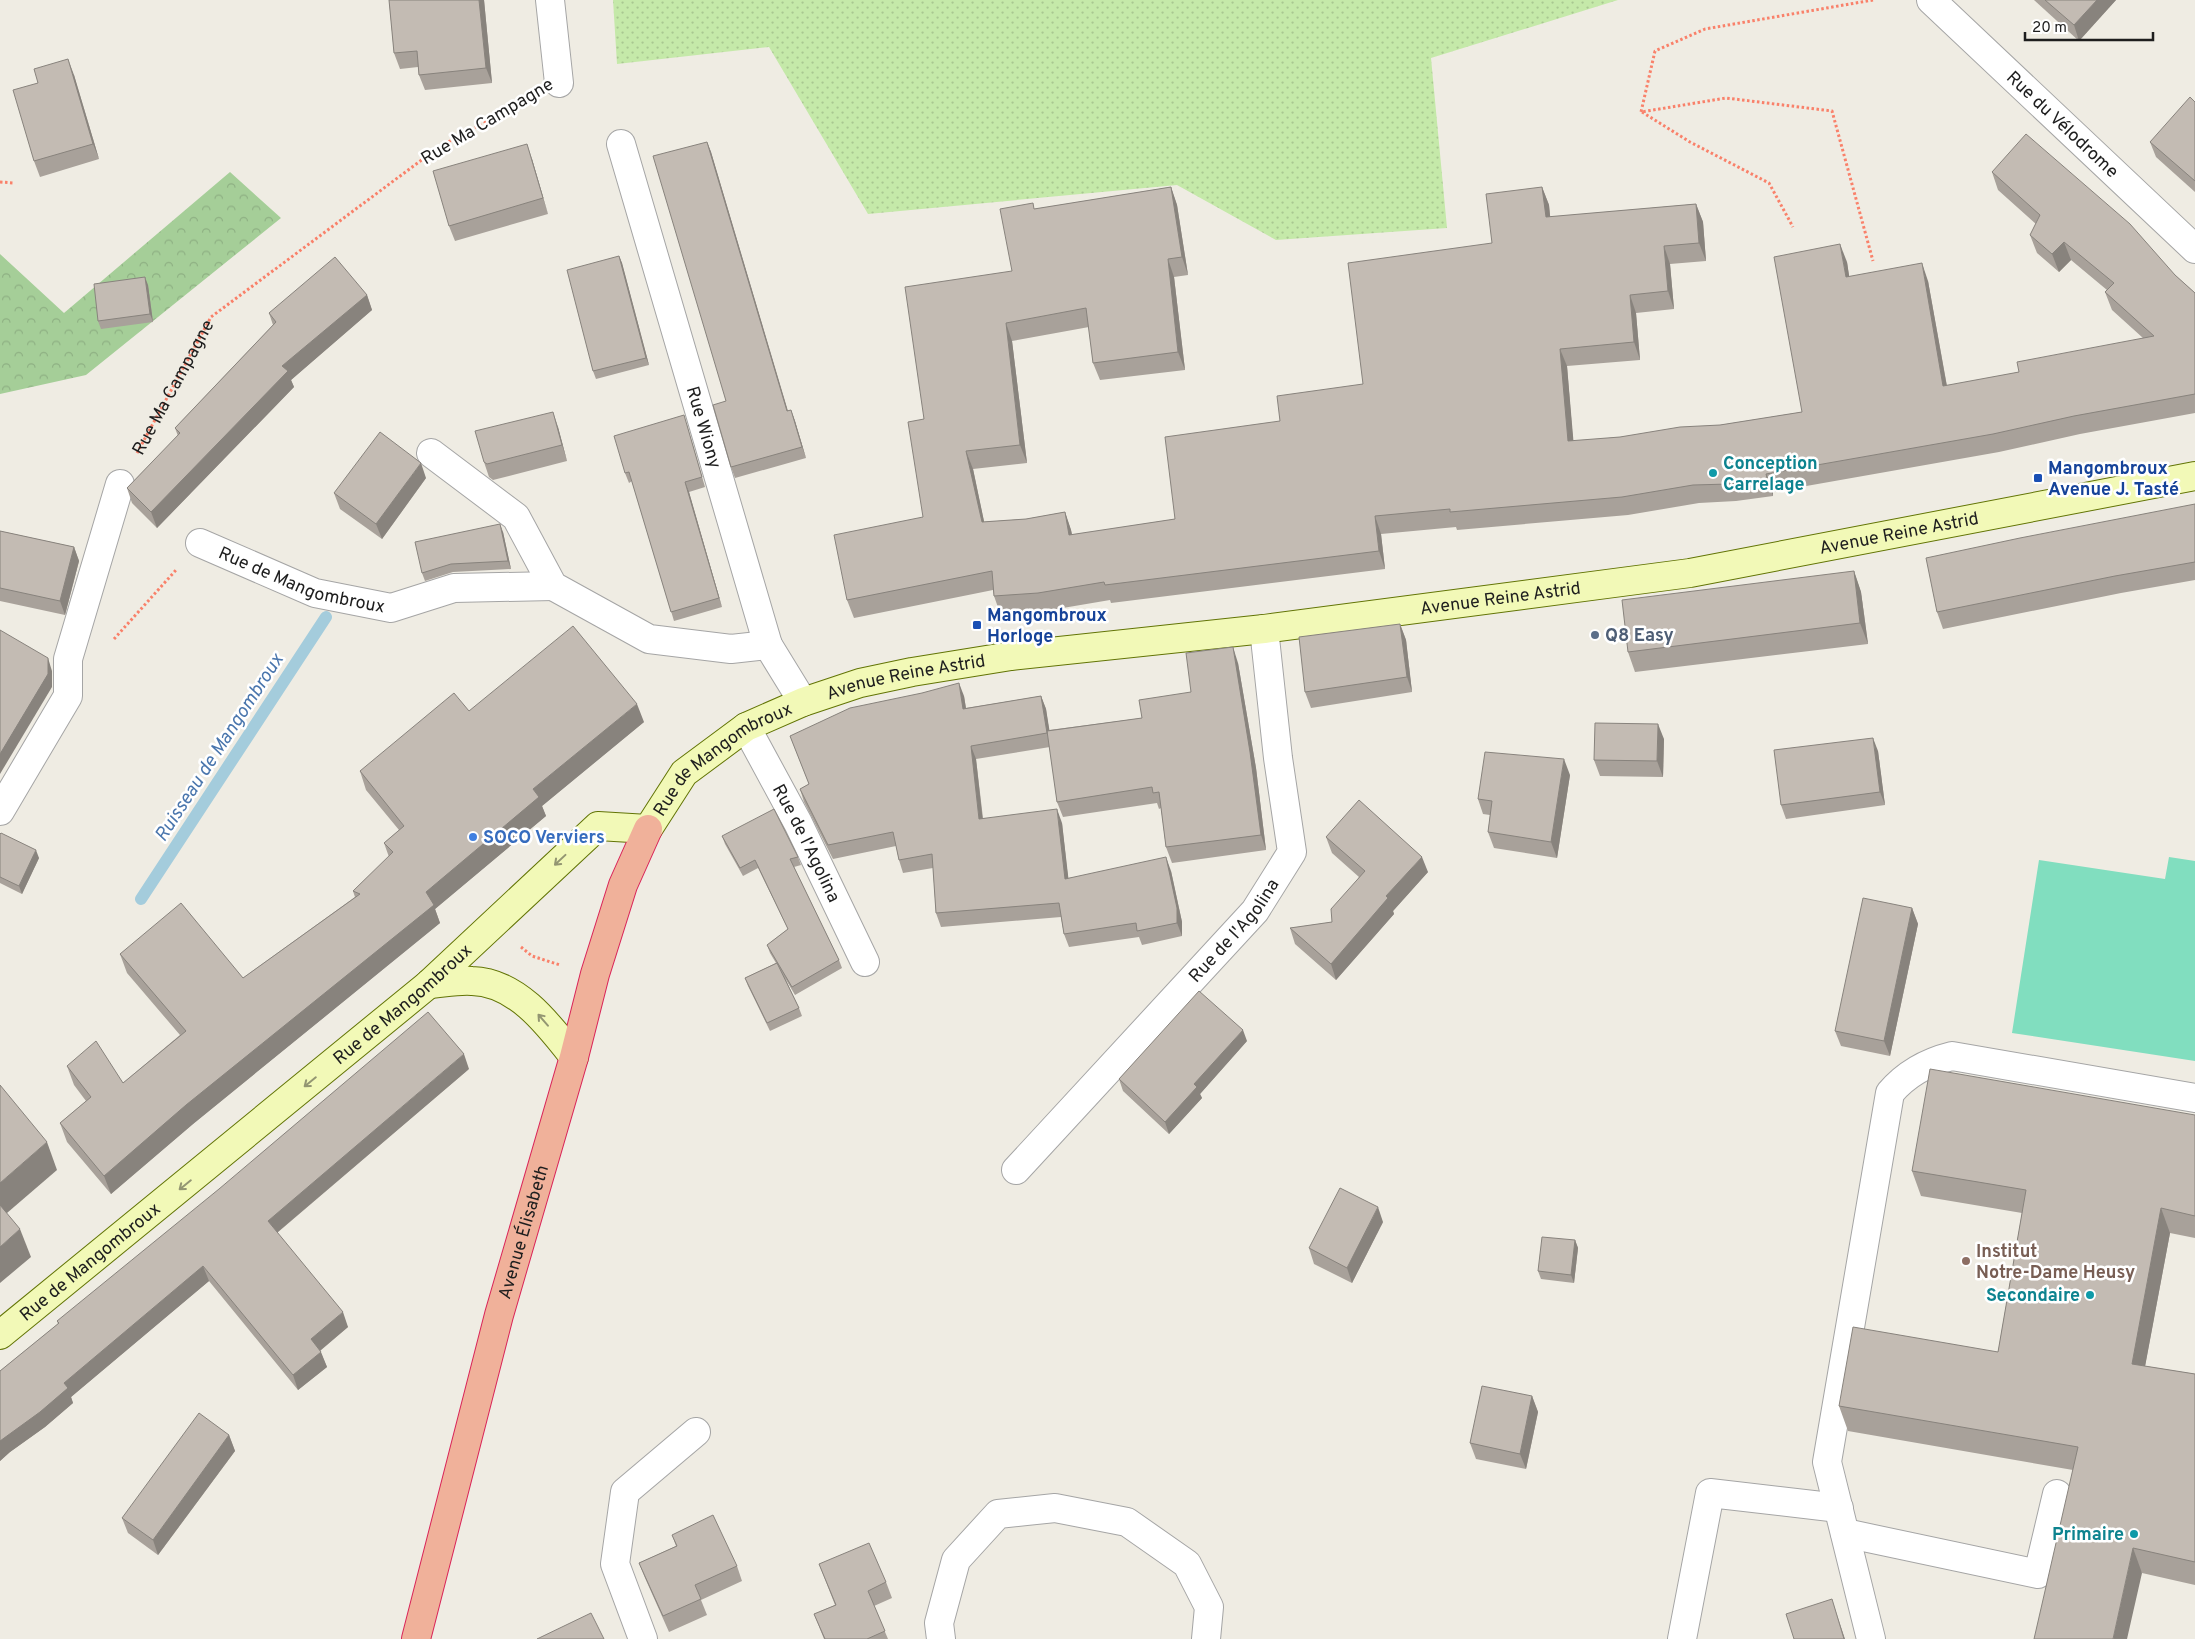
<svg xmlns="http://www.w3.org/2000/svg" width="2195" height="1639" viewBox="0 0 2195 1639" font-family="Overpass,sans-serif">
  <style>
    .grass { fill: url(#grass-dots) }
    .forest { fill: url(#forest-crowns) }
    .pitch { fill: #81debf }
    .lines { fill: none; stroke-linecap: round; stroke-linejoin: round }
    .stream { stroke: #a4ccdc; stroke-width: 12 }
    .minor-casing { stroke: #a5a5a5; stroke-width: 30 }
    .secondary-casing { stroke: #627405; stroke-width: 30 }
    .trunk-casing { stroke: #d92458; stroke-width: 30 }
    .path { stroke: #f9816a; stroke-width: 3; stroke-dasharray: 2.5 2.5; stroke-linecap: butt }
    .minor { stroke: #fff; stroke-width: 28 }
    .secondary { stroke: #f2f9b7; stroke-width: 28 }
    .trunk { stroke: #f0b19a; stroke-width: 28 }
    .wall { fill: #a8a19a }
    .shaded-wall { fill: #88837d }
    .building { fill: #c3bbb3; stroke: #88837d }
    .oneway { stroke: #939672 }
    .culture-dot { fill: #0f9aa8; stroke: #fff; stroke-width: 2 }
    .transit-dot { fill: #1a4fb4; stroke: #fff; stroke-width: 2 }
    .service-dot { fill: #5c6f8a; stroke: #fff; stroke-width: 2 }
    .shop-dot { fill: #3f7fe0; stroke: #fff; stroke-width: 2 }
    .education-dot { fill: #8d6e63; stroke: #fff; stroke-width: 2 }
    .labels { text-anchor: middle; stroke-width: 5; stroke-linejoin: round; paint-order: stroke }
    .street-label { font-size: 18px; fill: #1e1e1e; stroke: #fff }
    .culture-label { font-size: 18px; font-weight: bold; fill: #0d838f; stroke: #fff; text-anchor: end }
    .transit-label { font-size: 18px; font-weight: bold; fill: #164399; stroke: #fff; text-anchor: start }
    .service-label { font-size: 18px; font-weight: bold; fill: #4e5e75; stroke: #fff; text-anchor: start }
    .shop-label { font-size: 18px; font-weight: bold; fill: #366cbe; stroke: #fff; text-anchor: start }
    .education-label { font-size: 18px; font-weight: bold; fill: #785e54; stroke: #fff; text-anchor: start }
    .water-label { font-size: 19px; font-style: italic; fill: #4a76ad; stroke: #fff }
  </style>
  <defs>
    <pattern id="grass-dots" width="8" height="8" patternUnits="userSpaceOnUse" patternTransform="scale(1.25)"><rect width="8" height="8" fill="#c5e9a9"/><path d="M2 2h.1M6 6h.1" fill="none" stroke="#a9c791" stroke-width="1.8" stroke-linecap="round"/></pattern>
    <pattern id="forest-crowns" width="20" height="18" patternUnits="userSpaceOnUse" patternTransform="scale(1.25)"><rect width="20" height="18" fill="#a5ce98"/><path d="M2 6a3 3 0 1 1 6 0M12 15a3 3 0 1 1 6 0" fill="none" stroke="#8eb083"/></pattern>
  </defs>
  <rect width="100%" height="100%" fill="#efece3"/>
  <polygon class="grass" points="613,0 1618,0 1431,58 1447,228 1276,240 1177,185 868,214 769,47 617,64"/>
  <polygon class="forest" points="230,172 281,218 86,375 0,394 0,254 64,313"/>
  <polygon class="pitch" points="2169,857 2195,861 2195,1061 2012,1033 2039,860 2165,879"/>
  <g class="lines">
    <polyline class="stream" points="141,899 326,617"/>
    <g class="minor-casing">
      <g id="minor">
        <polyline points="550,0 559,83"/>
        <path id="s2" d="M1931,0L2195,249"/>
        <path id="s3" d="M621,144L768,645L803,702"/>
        <polyline points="431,453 516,517 553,586 649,639 731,649 768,645"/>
        <path id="s4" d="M200,543L315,593L391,608L454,588L553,586"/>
        <path id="s5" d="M746,727L798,823L865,962"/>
        <polyline points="0,811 68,696 68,659 120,484"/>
        <path id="s6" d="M1016,1170L1255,911L1292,852L1278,758L1264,629"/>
        <polyline points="1845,1533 2038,1574 2057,1494"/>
        <polyline points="643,1639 615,1564 625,1492 696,1432"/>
        <polyline points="941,1639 939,1623 956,1560 998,1514 1055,1508 1127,1522 1187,1564 1209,1607 1206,1639"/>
        <polyline points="1682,1639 1710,1493 1839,1508"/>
        <path d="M1871,1639L1827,1462L1890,1093C1906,1074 1928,1062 1952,1056L2195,1098"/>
      </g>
    </g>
    <g class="secondary-casing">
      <g id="secondary">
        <path d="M429,984C443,983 458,980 472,981C517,982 549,1025 574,1057"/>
        <path id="s7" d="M0,1335L429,984L598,826L648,829L684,773L746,727L803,702L860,683L912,672L1011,656L1264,629L1690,573L2195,476"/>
      </g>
    </g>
    <g class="trunk-casing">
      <g id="trunk">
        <path id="s8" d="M416,1639L499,1315L574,1057L595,974L623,885L648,829"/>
      </g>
    </g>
    <g class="path">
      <polyline points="1873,0 1705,29 1655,51 1641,112 1726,98 1832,111 1873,261"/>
      <polyline points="1642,112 1690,142 1769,183 1793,227"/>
      <polyline points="0,182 14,183"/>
      <path id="s1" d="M137,453L211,317L439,147L527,100"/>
      <polyline points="114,639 176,570"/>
      <polyline points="521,947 532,956 560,965"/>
    </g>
    <use href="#minor" class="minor"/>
    <use href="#secondary" class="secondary"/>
    <use href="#trunk" class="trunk"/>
  </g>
  <g class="wall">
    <polygon points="389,0 484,0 492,83 425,90 419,75 418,67 400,69 394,53"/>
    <polygon points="2034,0 2116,0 2079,41"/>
    <polygon points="74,75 99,159 40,177 34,161"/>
    <polygon points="2195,102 2195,192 2156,157 2150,142"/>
    <polygon points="707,142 711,152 788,411 791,410 795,421 806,458 735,478 731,467"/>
    <polygon points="532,159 548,214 455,241 449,226"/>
    <polygon points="1992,172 2175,275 2195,293 2195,413 2080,434 1999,452 1773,492 1773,496 1736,501 1699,503 1628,515 1457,530 1456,527 1381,534 1385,569 1111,603 1110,600 1045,611 1000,613 994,596 993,590 854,618 847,600 923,517 924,419 1012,271 1035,209 1171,187 1177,205 1188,275 1174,277 1185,370 1100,380 1093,363 1089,327 1012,341 1027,463 973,469 984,522 1026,519 1065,512 1071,530 1072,535 1175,519 1280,421 1363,384 1492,243 1542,187 1549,205 1550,217 1696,204 1703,222 1706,261 1670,264 1674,309 1636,313 1640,360 1567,366 1573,441 1620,437 1720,425 1802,412 1847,262 1849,276 1928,281 1947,386 2019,372 2143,338 2112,310 2105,292 2107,290 2071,260 2059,272 2037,253 2030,235 2036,224 1998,190"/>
    <polygon points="619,256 622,263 649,365 596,379 593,371"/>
    <polygon points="148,285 153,322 101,329 98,321"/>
    <polygon points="367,295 372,310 291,380 294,387 157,528 132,503 127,488 178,436 175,428 273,325 269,313"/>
    <polygon points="687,425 705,487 689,492 722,607 674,621 632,481 629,483 625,473"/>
    <polygon points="558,427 567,461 493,480 489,477 484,462"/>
    <polygon points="426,478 382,539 340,509 334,493"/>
    <polygon points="2195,504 2195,580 2121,593 1943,629 1937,612"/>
    <polygon points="0,531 74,547 79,561 65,615 0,601"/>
    <polygon points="503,532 511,569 453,572 425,581 422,573"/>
    <polygon points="1854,571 1861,592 1868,644 1635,672 1628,652"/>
    <polygon points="1400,624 1406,640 1412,692 1311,708 1305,692"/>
    <polygon points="1238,663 1256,768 1266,850 1172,863 1166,847 1161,808 1159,809 1157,803 1063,817 1057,802 1050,747 976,759 983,818 1062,823 1068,878 1171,871 1182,922 1182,936 1142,945 1139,937 1069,947 1064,934 1061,917 941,927 936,913 933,868 903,873 899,860 896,846 833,859 804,802 800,789 809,784 790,736 964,696 966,708 1041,696 1046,709 1049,730 1142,718 1191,692"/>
    <polygon points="469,711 644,722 542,806 546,816 435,909 440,923 193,1124 111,1194 67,1142 60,1123 86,1101 74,1085 67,1066 123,1083 180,1035 127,973 120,954 243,978 355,897 353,891 389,857 384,843 399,830 366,790 360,771"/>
    <polygon points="1664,739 1663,777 1600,776 1594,760"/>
    <polygon points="1878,751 1885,805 1786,819 1781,805"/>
    <polygon points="1570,775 1557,858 1494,848 1488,832 1490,815 1483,814 1478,799"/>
    <polygon points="0,834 39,858 22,894 0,883"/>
    <polygon points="722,836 798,857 801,865 794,867 839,960 842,968 795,995 785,978 799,1008 802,1016 770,1031 748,986 745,978 776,963 770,953 767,945 788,929 758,868 743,876 725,844"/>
    <polygon points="1326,837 1428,872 1393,911 1394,914 1336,980 1295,944 1290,928 1332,922 1359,877 1332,853"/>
    <polygon points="1912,908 1918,924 1890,1056 1841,1046 1835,1031"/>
    <polygon points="1247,1041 1200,1094 1202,1098 1169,1134 1123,1091 1119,1079"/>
    <polygon points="469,1069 277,1233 348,1327 320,1351 327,1367 298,1390 209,1281 71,1397 73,1403 45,1427 10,1452 0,1461 0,1371 58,1324 57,1321"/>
    <polygon points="2195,1115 2195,1238 2170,1233 2145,1366 2195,1374 2195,1585 2142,1573 2073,1470 1848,1431 1839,1406 1998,1352 2022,1213 1921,1196 1912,1171"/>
    <polygon points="1383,1222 1352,1283 1314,1264 1309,1248"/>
    <polygon points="1575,1240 1578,1248 1574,1283 1541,1279 1538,1271"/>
    <polygon points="1532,1396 1538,1412 1526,1469 1476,1459 1470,1443"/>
    <polygon points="229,1435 235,1451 158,1555 128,1533 122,1518"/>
    <polygon points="672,1535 737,1566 742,1581 701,1600 707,1615 669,1632 645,1578 639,1563 676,1546"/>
    <polygon points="819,1564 886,1582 892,1598 874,1606 888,1639 824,1639 814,1614 835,1605"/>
  </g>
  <g class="shaded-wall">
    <polygon points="479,0 484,0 492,83 486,68"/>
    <polygon points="2097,0 2116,0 2079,41 2074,25"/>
    <polygon points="68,59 74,75 99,159 93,144"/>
    <polygon points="707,142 711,152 791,422 787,411"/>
    <polygon points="527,144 532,159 548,214 543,198"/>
    <polygon points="1171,187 1177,205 1188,275 1182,257"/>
    <polygon points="1542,187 1549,205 1552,235 1546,217"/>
    <polygon points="1696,204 1703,222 1706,261 1699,243"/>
    <polygon points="2064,242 2071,260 2059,272 2052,254"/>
    <polygon points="1840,244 1847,262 1852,295 1846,277"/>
    <polygon points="1664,246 1670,264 1674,309 1668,291"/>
    <polygon points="619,256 622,263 649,365 646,358"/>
    <polygon points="1168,259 1174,277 1185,370 1178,352"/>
    <polygon points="1922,263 1928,281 1950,404 1943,386"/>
    <polygon points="145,277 148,285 153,322 150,314"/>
    <polygon points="367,295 372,310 291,380 294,387 157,528 151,512 282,366"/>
    <polygon points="1630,295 1636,313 1640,360 1634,342"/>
    <polygon points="1006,323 1012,341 1027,463 1020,445"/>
    <polygon points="1560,349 1567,366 1575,459 1568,441"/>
    <polygon points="791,410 795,421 806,458 802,447"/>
    <polygon points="553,412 558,427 567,461 562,445"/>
    <polygon points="966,451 973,469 988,540 982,522"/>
    <polygon points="421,463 426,478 382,539 376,524"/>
    <polygon points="1766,474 1773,492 1773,496 1767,478"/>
    <polygon points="685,482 689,492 722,607 719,598"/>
    <polygon points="1065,512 1071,530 1076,553 1069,535"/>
    <polygon points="1375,516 1381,534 1385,569 1379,551"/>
    <polygon points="500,524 503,532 511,569 508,561"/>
    <polygon points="74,547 79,561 65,615 60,601"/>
    <polygon points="1854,571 1861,592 1868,644 1860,623"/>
    <polygon points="1400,624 1406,640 1412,692 1407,677"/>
    <polygon points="1233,647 1238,663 1256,768 1266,850 1261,835"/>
    <polygon points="48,658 52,671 52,687 0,774 0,754"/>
    <polygon points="959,683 964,696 968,722 963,709"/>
    <polygon points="1041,696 1046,709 1052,746 1047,733"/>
    <polygon points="637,704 644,722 542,806 546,816 435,909 440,923 193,1124 111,1194 104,1176 426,892 533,789"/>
    <polygon points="1658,724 1664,739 1663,777 1657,761"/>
    <polygon points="1873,738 1878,751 1885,805 1880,792"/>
    <polygon points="971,746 976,759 984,832 979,819"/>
    <polygon points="1564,759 1570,775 1557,858 1551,842"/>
    <polygon points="1057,809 1062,823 1070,892 1065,879"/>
    <polygon points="36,850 39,858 22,894 19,886"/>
    <polygon points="1166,857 1171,871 1182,922 1182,936 1177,923"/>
    <polygon points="1422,857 1428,872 1393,911 1394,914 1336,980 1331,964 1386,896"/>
    <polygon points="1912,908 1918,924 1890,1056 1884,1041"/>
    <polygon points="1243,1030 1247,1041 1200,1094 1202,1098 1169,1134 1165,1122 1194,1084"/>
    <polygon points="464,1054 469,1069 273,1236 268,1221"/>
    <polygon points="47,1142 57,1170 0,1219 0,1183"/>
    <polygon points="1378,1207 1383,1222 1352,1283 1347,1268"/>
    <polygon points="2161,1208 2170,1233 2141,1388 2132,1364"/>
    <polygon points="20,1229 31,1257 0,1283 0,1247"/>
    <polygon points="1575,1240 1578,1248 1574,1283 1571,1275"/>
    <polygon points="203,1266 209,1281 71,1397 73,1403 45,1427 10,1452 0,1461 0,1441 64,1383"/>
    <polygon points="343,1312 348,1327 316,1354 311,1339"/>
    <polygon points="321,1352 327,1367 298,1390 293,1375"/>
    <polygon points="1532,1396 1538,1412 1526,1469 1520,1454"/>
    <polygon points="229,1435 235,1451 158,1555 153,1540"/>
    <polygon points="2133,1548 2142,1573 2127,1639 2113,1639"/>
    <polygon points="1832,1599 1837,1615 1845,1639 1844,1639"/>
  </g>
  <g class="building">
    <polygon points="389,0 479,0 486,68 419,75 417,51 394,53"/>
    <polygon points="2045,0 2097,0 2074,25"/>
    <polygon points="68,59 93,144 34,161 13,90 38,83 34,69"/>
    <polygon points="2190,97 2195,102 2195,181 2150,142"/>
    <polygon points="2026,134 2130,224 2175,275 2195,293 2195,394 2074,416 1993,434 1766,474 1767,478 1729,484 1693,485 1622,497 1450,512 1450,509 1375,516 1379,551 1105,585 1104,582 1038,593 994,596 992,571 847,600 834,535 923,517 908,422 924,419 905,287 1012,271 1000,209 1033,203 1034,209 1171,187 1182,257 1168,259 1178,352 1093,363 1086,308 1006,323 1020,445 966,451 982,522 1026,519 1065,512 1069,535 1175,519 1165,437 1280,421 1277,396 1363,384 1348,263 1492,243 1486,194 1542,187 1546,217 1696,204 1699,243 1664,246 1668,291 1630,295 1634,342 1560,349 1568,441 1620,437 1680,427 1720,425 1802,412 1774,257 1840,244 1846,277 1922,263 1943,386 2019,372 2017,362 2154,336 2105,292 2114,283 2064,242 2052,254 2030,235 2040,215 1992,172"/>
    <polygon points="707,142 787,411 791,410 802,447 731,467 713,405 726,401 653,156"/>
    <polygon points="527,144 543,198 449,226 433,171"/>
    <polygon points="619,256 646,358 593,371 567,270"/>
    <polygon points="335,257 367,295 282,366 288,371 151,512 127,488 180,433 175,428 276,322 269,313"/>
    <polygon points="145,277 150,314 98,321 94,284"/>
    <polygon points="553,412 562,445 487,464 484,462 475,431"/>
    <polygon points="684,415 702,477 685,482 719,598 671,612 629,472 625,473 614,436"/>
    <polygon points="380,432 421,463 376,524 334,493"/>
    <polygon points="2195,504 2195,562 2115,576 1937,612 1926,558 2020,538"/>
    <polygon points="500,524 508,561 451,564 422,573 415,542"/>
    <polygon points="0,531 74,547 60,601 0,588"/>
    <polygon points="1854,571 1860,623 1628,652 1622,600"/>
    <polygon points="1400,624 1407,677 1305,692 1299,637"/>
    <polygon points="573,626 637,704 533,789 539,797 426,892 434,905 186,1105 104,1176 60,1123 91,1097 67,1066 96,1041 123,1083 186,1031 120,954 181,903 243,978 360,894 353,891 393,852 384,843 404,826 360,771 454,693 469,711"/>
    <polygon points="0,630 48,658 48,674 0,754"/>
    <polygon points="1233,647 1250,752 1261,835 1166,847 1159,792 1153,793 1152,787 1057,802 1047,731 1142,718 1139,700 1191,692 1186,653"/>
    <polygon points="959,683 963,709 1041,696 1047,733 971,746 979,819 1057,809 1065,879 1166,857 1177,908 1177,923 1137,931 1136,923 1064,934 1059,903 936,913 932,854 899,860 893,832 828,845 800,789 809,784 790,736 850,708 922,693"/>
    <polygon points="1595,723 1658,724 1657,761 1594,760"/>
    <polygon points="1873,738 1880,792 1781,805 1774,750"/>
    <polygon points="1485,752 1564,759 1551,842 1488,832 1492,801 1478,799"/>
    <polygon points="1359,800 1422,857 1386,896 1388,898 1331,964 1290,928 1332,922 1331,909 1365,871 1326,837"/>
    <polygon points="774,809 798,857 790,859 839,960 792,987 767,945 788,929 755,860 740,868 722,836"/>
    <polygon points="1,833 36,850 19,886 0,877 0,834"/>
    <polygon points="1863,898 1912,908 1884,1041 1835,1031"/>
    <polygon points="777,963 799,1008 767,1023 745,978"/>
    <polygon points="1199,991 1243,1030 1194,1084 1197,1087 1165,1122 1119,1079"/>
    <polygon points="428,1012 464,1054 268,1221 343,1312 311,1339 321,1352 293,1375 203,1266 64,1383 68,1388 40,1412 0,1441 0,1371 59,1323 57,1321 219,1189"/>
    <polygon points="1930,1069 2195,1115 2195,1216 2161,1208 2132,1364 2195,1374 2195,1562 2133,1548 2113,1639 2034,1639 2078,1447 1839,1406 1853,1327 1998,1352 2026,1190 1912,1171"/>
    <polygon points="0,1085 47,1142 0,1183"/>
    <polygon points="1340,1188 1378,1207 1347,1268 1309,1248"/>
    <polygon points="0,1205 20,1229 0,1247"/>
    <polygon points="1542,1237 1575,1240 1571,1275 1538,1271"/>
    <polygon points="1482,1386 1532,1396 1520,1454 1470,1443"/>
    <polygon points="199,1413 229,1435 153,1540 122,1518"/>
    <polygon points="713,1515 737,1566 695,1585 701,1599 663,1616 639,1563 677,1546 672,1535"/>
    <polygon points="869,1543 886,1582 868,1591 885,1631 867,1639 825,1639 814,1614 836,1605 819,1564"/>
    <polygon points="1832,1599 1844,1639 1794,1639 1786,1614"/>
    <polygon points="591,1613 604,1639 537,1639"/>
  </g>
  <defs><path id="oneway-shaft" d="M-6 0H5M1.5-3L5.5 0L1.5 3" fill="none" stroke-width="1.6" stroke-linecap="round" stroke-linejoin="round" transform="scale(1.25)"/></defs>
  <g class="oneway">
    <use href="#oneway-shaft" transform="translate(560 860) rotate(137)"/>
    <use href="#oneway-shaft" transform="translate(543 1020) rotate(-131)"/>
    <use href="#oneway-shaft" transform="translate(310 1082) rotate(141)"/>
    <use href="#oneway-shaft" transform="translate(185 1185) rotate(141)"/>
  </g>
  <g class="culture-dot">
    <circle cx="1713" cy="473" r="5"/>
    <circle cx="2090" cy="1295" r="5"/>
    <circle cx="2134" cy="1534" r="5"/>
  </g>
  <g class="transit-dot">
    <rect x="2033" y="473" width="10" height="10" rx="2.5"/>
    <rect x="972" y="620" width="10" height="10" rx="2.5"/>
  </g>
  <circle class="service-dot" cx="1595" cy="635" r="5"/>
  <circle class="shop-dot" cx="473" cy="837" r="5"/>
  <circle class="education-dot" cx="1966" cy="1261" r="5"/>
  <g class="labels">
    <g class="street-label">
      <text transform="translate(487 121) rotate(-31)" y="6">Rue Ma Campagne</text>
      <text dy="6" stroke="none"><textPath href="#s2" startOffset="181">Rue du Vélodrome</textPath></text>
      <text dy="6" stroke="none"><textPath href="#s1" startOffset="75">Rue Ma Campagne</textPath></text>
      <text dy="6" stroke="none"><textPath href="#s3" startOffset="295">Rue Wiony</textPath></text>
      <text dy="6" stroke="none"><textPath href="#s7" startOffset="2152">Avenue Reine Astrid</textPath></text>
      <text dy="6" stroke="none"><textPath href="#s4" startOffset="109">Rue de Mangombroux</textPath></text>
      <text dy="6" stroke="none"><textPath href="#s7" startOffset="1748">Avenue Reine Astrid</textPath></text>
      <text dy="6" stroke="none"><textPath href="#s7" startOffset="1148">Avenue Reine Astrid</textPath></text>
      <text dy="6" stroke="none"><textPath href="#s7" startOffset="941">Rue de Mangombroux</textPath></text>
      <text dy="6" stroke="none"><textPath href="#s5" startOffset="131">Rue de l'Agolina</textPath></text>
      <text dy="6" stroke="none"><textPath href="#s6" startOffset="324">Rue de l'Agolina</textPath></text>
      <text dy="6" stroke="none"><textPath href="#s7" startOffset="521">Rue de Mangombroux</textPath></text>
      <text dy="6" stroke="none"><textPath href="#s8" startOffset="421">Avenue Élisabeth</textPath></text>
      <text dy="6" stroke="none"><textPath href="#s7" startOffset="116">Rue de Mangombroux</textPath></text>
    </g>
    <g class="culture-label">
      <text x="1723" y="469" text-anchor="start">Conception<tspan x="1723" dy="21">Carrelage</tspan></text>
      <text x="2080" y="1301">Secondaire</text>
      <text x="2124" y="1540">Primaire</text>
    </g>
    <g class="transit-label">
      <text x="2048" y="474">Mangombroux<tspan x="2048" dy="21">Avenue J. Tasté</tspan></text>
      <text x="987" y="621">Mangombroux<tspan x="987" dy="21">Horloge</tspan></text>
    </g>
    <g class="service-label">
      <text x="1605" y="641">Q8 Easy</text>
    </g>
    <g class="shop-label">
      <text x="483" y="843">SOCO Verviers</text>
    </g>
    <g class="education-label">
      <text x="1976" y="1257">Institut<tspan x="1976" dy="21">Notre-Dame Heusy</tspan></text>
    </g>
    <g class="water-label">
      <text transform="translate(218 747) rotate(-57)" y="7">Ruisseau de Mangombroux</text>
    </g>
  </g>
  <path d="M2025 32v8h128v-8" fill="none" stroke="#1e1e1e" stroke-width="2.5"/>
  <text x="2032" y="32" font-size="15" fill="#1e1e1e" stroke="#ffffff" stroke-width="4" paint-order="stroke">20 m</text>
</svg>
